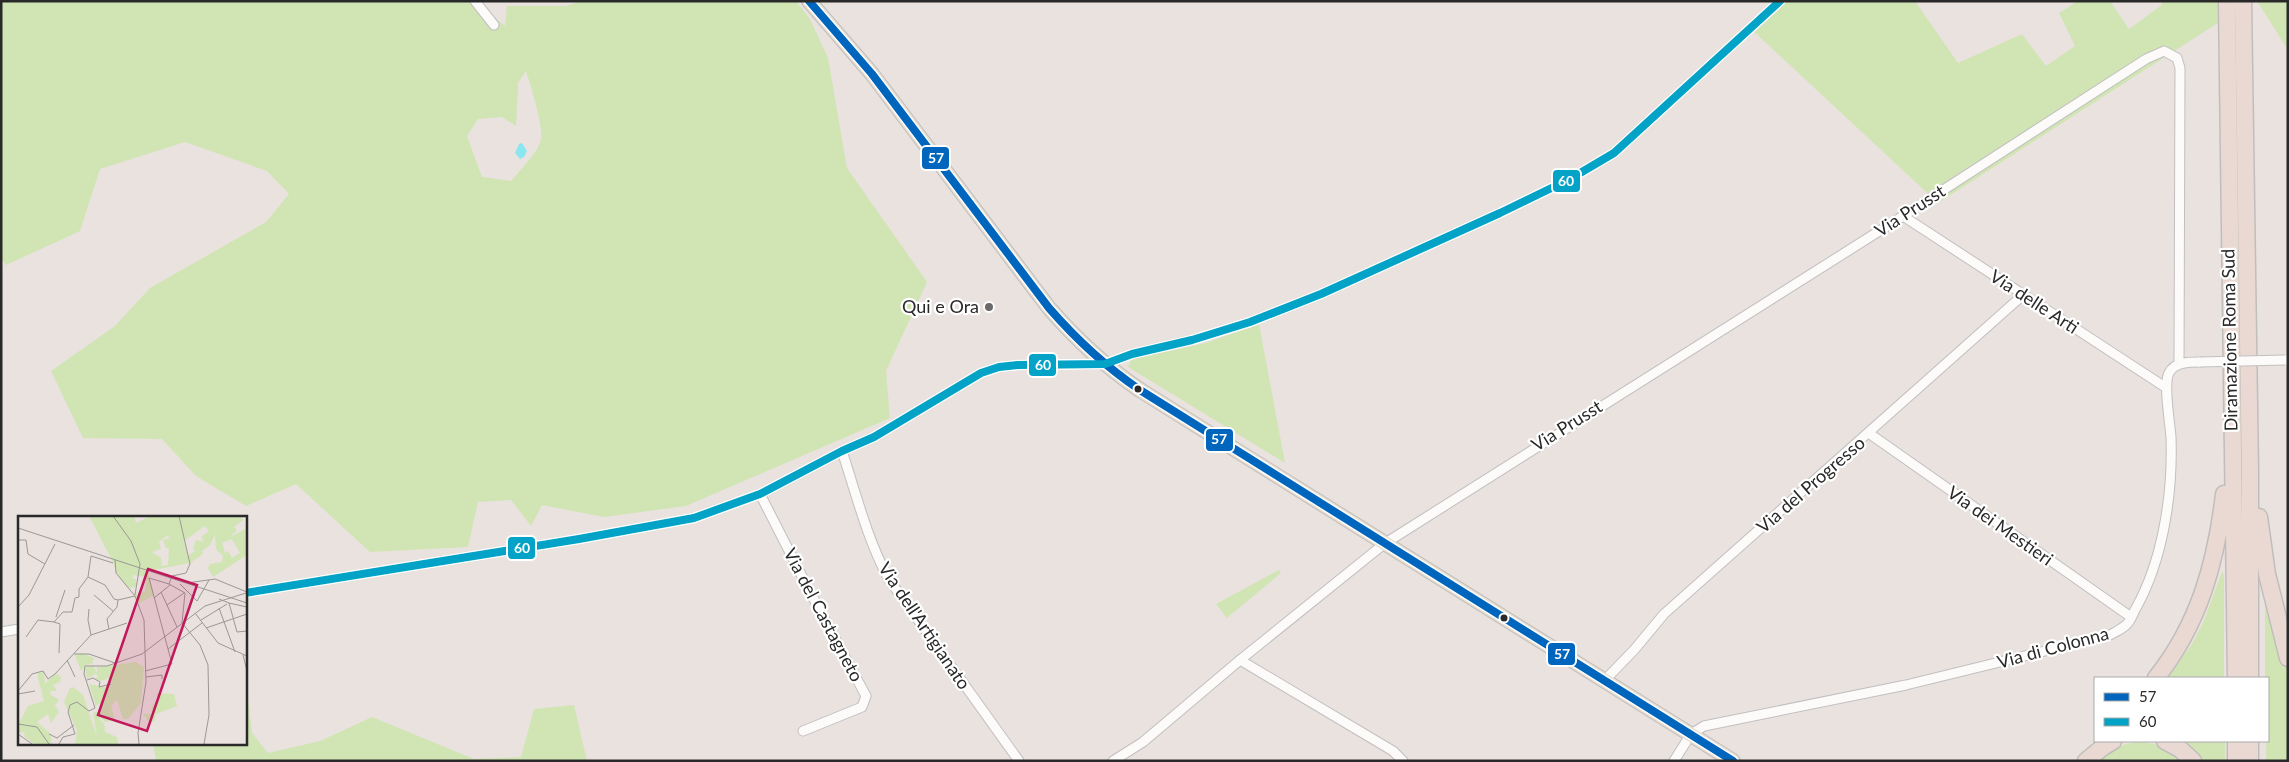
<svg xmlns="http://www.w3.org/2000/svg" width="2289" height="762" viewBox="0 0 2289 762" font-family="Lato,sans-serif">
  <style>
    .green { fill: #d1e5b4; fill-rule: evenodd }
    .water { fill: #8ce6f0 }
    .lines { fill: none; stroke-linecap: round; stroke-linejoin: round }
    .street-casing { stroke: #c2bfc0; stroke-width: 11 }
    .primary-casing { stroke: #c0bebc; stroke-width: 16 }
    .highway-casing { stroke: #c0bebc; stroke-width: 19 }
    .street { stroke: #fcfbfa; stroke-width: 9 }
    .primary { stroke: #e7dfd1; stroke-width: 14 }
    .highway { stroke: #e9d9d2; stroke-width: 16 }
    .street-bridge-casing { stroke: #c2bfc0; stroke-width: 11; stroke-linecap: butt }
    .street-bridge { stroke: #fcfbfa; stroke-width: 9 }
    .bus-1-casing { stroke: #fff; stroke-width: 11 }
    .bus-2-casing { stroke: #fff; stroke-width: 11 }
    .bus-1 { stroke: #0065bd; stroke-width: 8 }
    .bus-2 { stroke: #02a3c6; stroke-width: 8 }
    .poi-dot { fill: #6c6a68; stroke: #fff; stroke-width: 2 }
    .bus-dot { fill: #292929; stroke: #fff; stroke-width: 2 }
    .labels { text-anchor: middle; stroke-width: 4.5; stroke-linejoin: round; paint-order: stroke }
    .street-label { font-size: 18px; fill: #292929; stroke: #fff }
    .poi-label { font-size: 18px; fill: #292929; stroke: #fff; text-anchor: end }
    .inset-road { fill: none; stroke: #9c9896; stroke-width: 1 }
    .view { fill: #c2185b; fill-opacity: 0.15; stroke: #c2185b; stroke-width: 2.5 }
    .inset-edge { fill: none; stroke: #292929; stroke-width: 2.5 }
    .line-badge { stroke: #fff; stroke-width: 2 }
    .badge-label { font-size: 14px; text-anchor: middle; font-weight: bold; fill: #fff }
  </style>
  <rect width="100%" height="100%" fill="#e9e2de"/>
  <g class="green">
    <path d="M1,1H468L485,10L505,26L507,6H566L582,1H796L810,19L828,58L847,168L927,282L886,371L890,418L686,506L604,517L542,505L531,526L511,500L478,502L468,547L370,552L296,484L246,506L196,476L162,439L83,438L51,371L115,326L150,288L266,222L289,194L267,171L185,142L100,169L80,231L6,265L1,258ZM526,71C530,83 544,128 541,140C536,155 521,169 511,181L482,177L467,136L478,119L502,117L516,126L518,83Z"/>
    <polygon points="1780,1 1915,1 1958,63 2022,34 2046,66 2075,46 2059,13 2078,1 2110,1 2129,29 2162,5 2161,1 2252,1 1938,203 1750,28"/>
    <polygon points="2257,1 2288,1 2288,50"/>
    <polygon points="1259,324 1285,463 1128,367 1132,359 1206,343"/>
    <polygon points="1279,570 1281,573 1227,618 1216,604"/>
    <polygon points="2222,572 2224,575 2224,678 2168,678 2192,644 2203,623"/>
    <polygon points="2265,593 2288,670 2288,761 2266,761 2268,678 2265,678"/>
    <polygon points="245,674 252,733 268,753 320,741 372,717 474,759 521,757 534,709 574,705 587,761 156,761 153,743 245,743"/>
    <polygon points="2180,741 2225,741 2225,761 2202,761"/>
    <path d="M2138,742C2160,744 2170,747 2187,761H2094C2109,750 2120,744 2138,742Z"/>
  </g>
  <polygon class="water" points="522,143 527,151 524,157 520,159 515,153 519,144"/>
  <g class="lines">
    <g class="street-casing">
      <g id="street">
        <polyline points="475,1 494,25"/>
        <polyline points="1903,216 2165,387"/>
        <polyline points="1870,434 2131,617"/>
        <path d="M842,451C856,494 867,538 888,578L1019,761"/>
        <polyline points="760,494 809,590 866,696 862,707 803,731"/>
        <polyline points="245,593 579,539 694,518 760,494 842,451 874,437 981,373 999,367 1018,365 1105,364 1132,354 1192,340 1250,322 1321,294 1500,213 1570,179 1614,153 1780,1"/>
        <polyline points="1,632 19,629"/>
        <polyline points="1240,660 1393,751 1403,761"/>
        <polyline points="1605,680 1634,650 1664,614 2023,295"/>
        <polyline points="1113,761 1143,742 1240,660 1384,544 1903,216 2146,59 2164,51 2177,58 2180,68 2179,364"/>
        <path d="M1674,761L1691,734L1704,726L1906,685L2110,635C2115,632 2122,629 2126,625C2131,621 2133,613 2136,608C2163,560 2173,493 2171,437C2170,423 2163,384 2169,373C2174,362 2190,362 2200,362"/>
      </g>
    </g>
    <g class="primary-casing">
      <path id="primary" d="M809,1L872,74L1049,308C1076,339 1106,367 1140,390L1733,761"/>
    </g>
    <g class="highway-casing">
      <g id="highway">
        <polyline points="2227,1 2236,678"/>
        <polyline points="2243,1 2250,473 2250,678"/>
        <polyline points="2259,517 2267,574 2288,658"/>
        <path d="M2156,678C2199,624 2216,563 2224,494"/>
        <polyline points="2165,741 2180,749 2193,761"/>
        <polyline points="2236,741 2236,761"/>
        <polyline points="2250,741 2250,761"/>
        <polyline points="2086,761 2103,747 2113,741"/>
      </g>
    </g>
    <use href="#street" class="street"/>
    <use href="#primary" class="primary"/>
    <use href="#highway" class="highway"/>
    <g class="street-bridge-casing">
      <polyline id="street-bridge" points="2200,362 2285,360"/>
    </g>
    <use href="#street-bridge" class="street-bridge"/>
    <g class="bus-1-casing">
      <path id="bus-1" d="M809,1L872,74L1049,308C1076,339 1106,367 1140,390L1733,761"/>
    </g>
    <g class="bus-2-casing">
      <polyline id="bus-2" points="245,593 579,539 694,518 760,494 842,451 874,437 981,373 999,367 1018,365 1105,364 1132,354 1192,340 1250,322 1321,294 1500,213 1570,179 1614,153 1780,1"/>
    </g>
    <use href="#bus-1" class="bus-1"/>
    <use href="#bus-2" class="bus-2"/>
  </g>
  <circle class="poi-dot" cx="989" cy="307" r="5"/>
  <g class="bus-dot">
    <circle cx="1138" cy="389" r="4.5"/>
    <circle cx="1504" cy="618" r="4.5"/>
  </g>
  <g class="labels">
    <g class="street-label">
      <text transform="translate(1910 211) rotate(-33)" y="6">Via Prusst</text>
      <text transform="translate(2034 302) rotate(33)" y="6">Via delle Arti</text>
      <text transform="translate(2230 340) rotate(-91)" y="6">Diramazione Roma Sud</text>
      <text transform="translate(1567 426) rotate(-32)" y="6">Via Prusst</text>
      <text transform="translate(1811 485) rotate(-41)" y="6">Via del Progresso</text>
      <text transform="translate(2000 526) rotate(35)" y="6">Via dei Mestieri</text>
      <text transform="translate(823 615) rotate(62)" y="6">Via del Castagneto</text>
      <text transform="translate(924 626) rotate(56)" y="6">Via dell'Artigianato</text>
      <text transform="translate(2053 648) rotate(-15)" y="6">Via di Colonna</text>
    </g>
    <g class="poi-label">
      <text x="979" y="313">Qui e Ora</text>
    </g>
  </g>
  <g transform="translate(18 516)">
    <rect width="229" height="229" fill="#e9e2de"/>
    <path d="M71,0H116L118,7L132,0H222L225,4L216,11L219,14L212,21L229,12V39L195,61L190,52L192,48L204,46L205,40L198,33L197,19L192,29L184,35L185,38L172,47L130,55L136,79L120,88L117,78L127,75L128,61L114,59L115,63H118V71L110,72L99,58L95,46ZM187,10L191,15L183,21L186,26L178,24L175,32L177,35L170,40L166,25ZM150,19L151,22L145,24L148,32H151L150,49L144,50L143,42L134,36L143,33L141,26ZM214,23L222,37L214,42L210,35L207,37L204,27ZM64,137L76,142L74,148L68,149L63,155L57,139ZM118,146L126,151L123,187L110,203H105L99,184L93,190L97,204L87,206L83,202L81,203L86,207L87,216L99,221L100,228H57L59,214L46,186L52,172L55,171L65,179L79,221L75,197L81,195L82,187L78,190L71,168L88,171L93,162L82,165L77,162L81,160L77,158L69,163L67,152L75,149L79,157V151ZM26,156L27,168L38,157L43,161L42,166L35,169L39,175H33L32,178L41,184L37,189L41,196L33,207L30,198L19,206L32,217L34,228H16L6,220L7,216L0,217V209L10,190L26,185L20,162V157ZM138,177L156,178L159,190L138,198L136,206L130,205L125,198H134V191L140,182Z" fill="#d1e5b4" fill-rule="evenodd"/>
    <path class="inset-road" d="M95,0L113,25L122,48L117,79M161,0L172,48L168,57L154,60L151,68L167,77L164,107L182,129L190,149L191,199L186,228M0,12L229,87M0,24H8L10,38L27,48M97,44L98,57L117,80L126,104L128,166L120,217L121,228M70,61L73,40L95,47M169,67L197,63L229,76M162,68L179,85L191,64M143,76L159,111M76,79L95,95M136,82L152,69M201,83L211,87L219,116L229,115M211,87L229,91M149,89L166,77M0,91L11,79L37,28M201,92L217,136M71,93L70,104L73,119M177,97L200,127L229,140M38,101L47,74M183,104L209,88M188,112L229,98M91,113L89,103L99,91L100,84L117,80M8,121L20,104L36,106M150,133L184,107M41,137L42,108L36,106L45,96H54L57,82L61,81V73L70,61L87,69L96,83L100,84M56,138H71L97,147M225,139L229,155M49,144L57,161M127,155L154,148L131,62L151,68M128,161L144,159V163M69,164L75,162L82,166L81,171L93,168M0,175L14,158L25,155L30,163L37,158L73,119L109,107M0,178L17,175M0,208L19,211L31,228M0,218L14,228M31,218L39,222L56,209M41,228L45,221L57,218L50,196L52,189L59,186L71,195L77,192L66,158L67,150H89L124,138L187,90L228,77"/>
    <path class="view" d="M130,53L179,69L129,215L80,199Z"/>
    <rect width="229" height="229" class="inset-edge"/>
  </g>
  <g class="line-badge">
    <rect x="921" y="146" width="29" height="24" rx="5" fill="#0065bd"/>
    <rect x="1552" y="169" width="29" height="24" rx="5" fill="#02a3c6"/>
    <rect x="1028" y="353" width="29" height="24" rx="5" fill="#02a3c6"/>
    <rect x="1205" y="428" width="29" height="24" rx="5" fill="#0065bd"/>
    <rect x="507" y="536" width="29" height="24" rx="5" fill="#02a3c6"/>
    <rect x="1547" y="642" width="29" height="24" rx="5" fill="#0065bd"/>
  </g>
  <g class="badge-label">
    <text x="936" y="163">57</text>
    <text x="1566" y="186">60</text>
    <text x="1043" y="370">60</text>
    <text x="1219" y="444">57</text>
    <text x="522" y="553">60</text>
    <text x="1562" y="659">57</text>
  </g>
  <rect width="2289" height="762" fill="none" stroke="#292929" stroke-width="5"/>
  <rect x="2094" y="677" width="175" height="65" fill="#ffffff" stroke="#a9a9a9"/>
  <rect x="2104" y="693" width="25" height="8" fill="#0065bd" stroke="#a9a9a9"/>
  <text x="2139" y="702" font-size="15" fill="#292929">57</text>
  <rect x="2104" y="718" width="25" height="8" fill="#02a3c6" stroke="#a9a9a9"/>
  <text x="2139" y="727" font-size="15" fill="#292929">60</text>
</svg>
